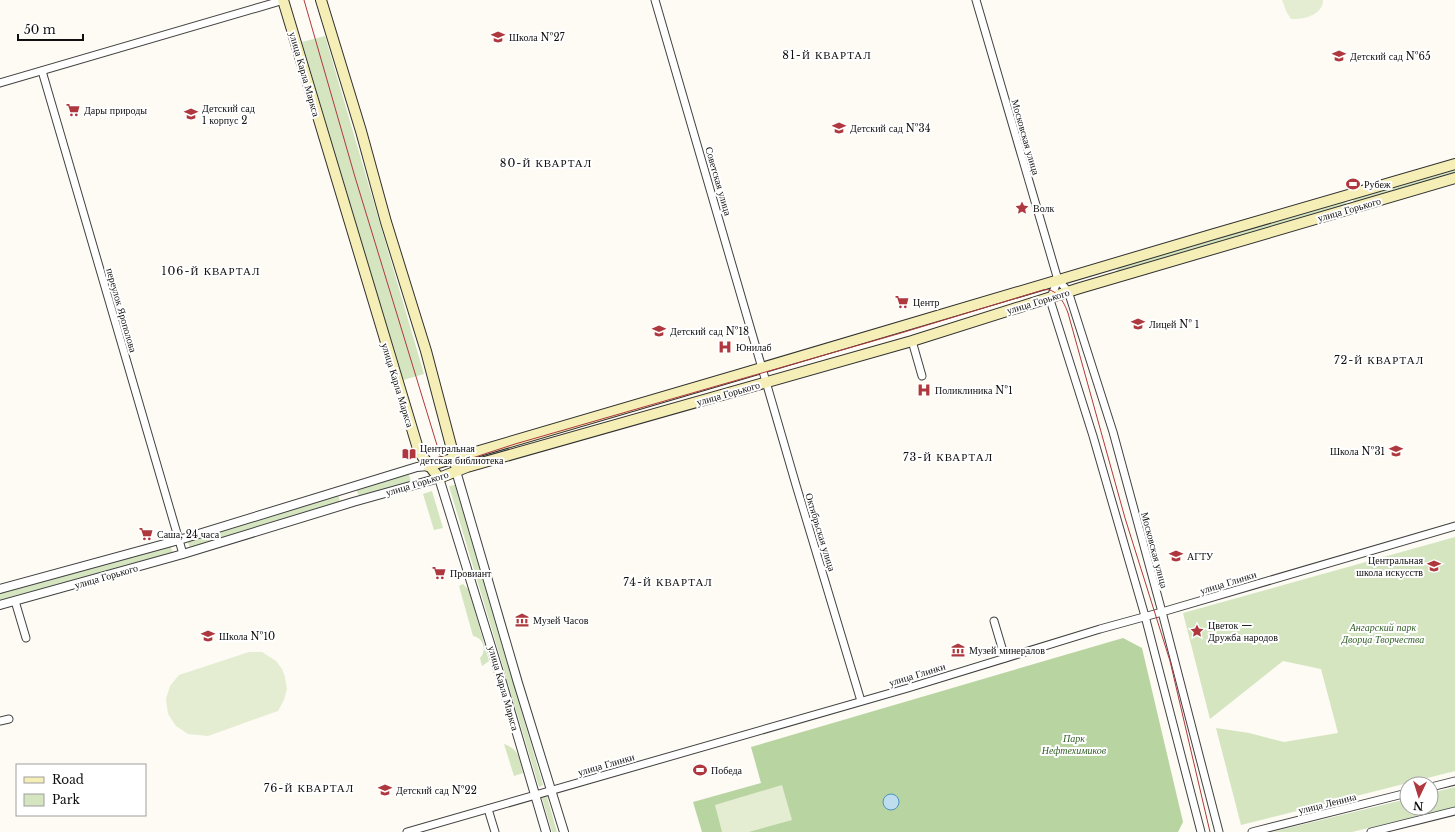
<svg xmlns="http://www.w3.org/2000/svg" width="1455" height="832" viewBox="0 0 1455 832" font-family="'Libre Baskerville',serif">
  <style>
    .green { fill: #d4e5c0 }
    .forest { fill: #b8d4a1 }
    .pitch { fill: #e4edd1 }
    .water { fill: #beddef; stroke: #4d92bd }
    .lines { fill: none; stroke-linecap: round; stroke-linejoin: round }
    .minor-casing { stroke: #424242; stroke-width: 9 }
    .tertiary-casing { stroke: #424242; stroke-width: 10 }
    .secondary-casing { stroke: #313131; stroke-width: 12 }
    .minor { stroke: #fff; stroke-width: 7 }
    .tertiary { stroke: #fff; stroke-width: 8 }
    .secondary { stroke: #f5eeb6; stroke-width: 10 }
    .tram { stroke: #af383e; stroke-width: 1 }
    .labels { text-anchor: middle; stroke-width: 4; stroke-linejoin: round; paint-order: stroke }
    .poi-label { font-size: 10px; fill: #0f0f0f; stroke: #fff; text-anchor: start }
    .street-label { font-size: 10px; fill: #0f0f0f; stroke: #fff }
    .park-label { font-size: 10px; font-style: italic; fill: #336027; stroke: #fff }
    .neighbourhood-label { font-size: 11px; letter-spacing: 1px; fill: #0f0f0f; stroke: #fff }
  </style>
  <rect width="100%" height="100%" fill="#fdfbf3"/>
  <g class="green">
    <polygon points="325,36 424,374 403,380 302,42"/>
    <polygon points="1455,168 1455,174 1354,203 1353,198"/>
    <polygon points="1345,200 1346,205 1114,274 1120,266"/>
    <polygon points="408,473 411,481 359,496 356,489"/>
    <polygon points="455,485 543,785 539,787 449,486"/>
    <polygon points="432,491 443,528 434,530 423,494"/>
    <polygon points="338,494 340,502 190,548 187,540"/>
    <polygon points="1455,537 1455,771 1241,825 1216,728 1249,733 1284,742 1338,733 1321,669 1283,661 1210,719 1183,613"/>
    <polygon points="170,545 173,553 0,602 0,592"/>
    <path d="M463,584L469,590L489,661L482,666L480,658C487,651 484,638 473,636L459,586Z"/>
    <path d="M504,744C520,750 519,758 523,773L514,776Z"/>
    <polygon points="1455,787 1455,807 1352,832 1272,832 1407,799 1407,808 1431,808 1431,793"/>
    <polygon points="547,797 557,832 552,832 542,798"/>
  </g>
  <polygon class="forest" points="1123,638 1142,648 1183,822 1178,832 702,832 693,802 761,783 751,747"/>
  <g class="pitch">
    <path d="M1282,0H1323C1323,15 1303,20 1291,19L1287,13Z"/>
    <polygon points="249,652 262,652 276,661 282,669 285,677 287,689 284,700 278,711 208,736 188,734 176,726 168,714 166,699 170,686 179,675"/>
    <polygon points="782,785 792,820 749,832 722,832 715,805"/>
  </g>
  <circle class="water" cx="891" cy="802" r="8"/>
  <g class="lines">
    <g class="minor-casing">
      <g id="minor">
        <polyline points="655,0 796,485 861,701"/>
        <polyline points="976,0 1058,280 1068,291 1113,432 1162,612 1219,832"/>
        <polyline points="42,71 183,554"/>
        <polyline points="0,83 284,0"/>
        <polyline points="1058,280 1051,297 1051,303 1093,436 1145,616 1201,832"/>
        <polyline points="912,341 922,376"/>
        <polyline points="15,601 26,638"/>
        <polyline points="994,621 1005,658"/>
        <polyline points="0,721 9,719"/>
        <polyline points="1431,787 1455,781"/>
        <polyline points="488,809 495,832"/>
        <polyline points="407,832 908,688 1100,629 1162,612 1455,526"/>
        <polyline points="1252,832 1407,793"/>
        <polyline points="1371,832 1455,811"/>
      </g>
    </g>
    <g class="tertiary-casing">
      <g id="tertiary">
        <polyline points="456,471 518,683 564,832"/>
        <polyline points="0,589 179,540 417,467 428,466"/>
        <polyline points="0,605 183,554 353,502 439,478 501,679 546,832"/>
      </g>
    </g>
    <g class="secondary-casing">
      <g id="secondary">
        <polyline points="283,0 419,452 439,478 467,467 912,341 1080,288 1455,178"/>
        <polyline points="321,0 361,131 386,222 426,351 454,457 455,464"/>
        <polyline points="428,466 748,372 1214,234 1455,164"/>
      </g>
    </g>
    <use href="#minor" class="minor"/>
    <use href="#tertiary" class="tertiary"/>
    <use href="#secondary" class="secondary"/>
    <path class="tram" d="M304,0L355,177L440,455C444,464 451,464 460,462L515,444L901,333L1043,290C1056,287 1064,302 1068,313L1125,518L1170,661L1210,832"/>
  </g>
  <defs>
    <g id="school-bare" transform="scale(1.08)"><path d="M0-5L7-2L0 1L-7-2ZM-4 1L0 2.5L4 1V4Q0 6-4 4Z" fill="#af383e" stroke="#fff" stroke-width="2.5" paint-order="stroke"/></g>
    <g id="supermarket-bare" transform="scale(1.08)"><path d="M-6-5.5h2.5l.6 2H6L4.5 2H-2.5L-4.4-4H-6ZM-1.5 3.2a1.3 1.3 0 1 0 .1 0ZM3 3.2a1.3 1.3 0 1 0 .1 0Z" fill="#af383e" stroke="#fff" stroke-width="2.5" paint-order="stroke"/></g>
    <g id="stadium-bare" transform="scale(1.08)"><path d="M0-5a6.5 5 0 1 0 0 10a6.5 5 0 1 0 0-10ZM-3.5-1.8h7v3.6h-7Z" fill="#af383e" stroke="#fff" stroke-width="2.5" paint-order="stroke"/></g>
    <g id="sight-bare" transform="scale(1.08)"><path d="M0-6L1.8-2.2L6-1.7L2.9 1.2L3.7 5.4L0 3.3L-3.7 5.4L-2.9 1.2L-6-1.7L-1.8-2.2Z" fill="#af383e" stroke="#fff" stroke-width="2.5" paint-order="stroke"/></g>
    <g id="hospital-bare" transform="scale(1.08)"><path d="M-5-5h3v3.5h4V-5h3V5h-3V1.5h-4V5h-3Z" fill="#af383e" stroke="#fff" stroke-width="2.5" paint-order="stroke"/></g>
    <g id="library-bare" transform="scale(1.08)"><path d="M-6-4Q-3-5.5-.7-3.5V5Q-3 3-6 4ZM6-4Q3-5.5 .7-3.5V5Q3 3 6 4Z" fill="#af383e" stroke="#fff" stroke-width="2.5" paint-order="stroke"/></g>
    <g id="university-bare" transform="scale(1.08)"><path d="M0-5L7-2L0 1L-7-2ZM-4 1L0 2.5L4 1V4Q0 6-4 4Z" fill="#af383e" stroke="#fff" stroke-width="2.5" paint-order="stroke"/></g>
    <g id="museum-bare" transform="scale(1.08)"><path d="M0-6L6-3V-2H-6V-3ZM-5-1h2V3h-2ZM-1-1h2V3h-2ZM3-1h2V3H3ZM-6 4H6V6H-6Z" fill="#af383e" stroke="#fff" stroke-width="2.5" paint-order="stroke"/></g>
  </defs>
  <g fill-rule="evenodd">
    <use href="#school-bare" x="498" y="37"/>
    <use href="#school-bare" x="1339" y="56"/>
    <use href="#supermarket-bare" x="73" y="110"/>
    <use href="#school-bare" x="191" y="114"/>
    <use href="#school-bare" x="839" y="128"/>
    <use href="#stadium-bare" x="1353" y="184"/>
    <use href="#sight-bare" x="1022" y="208"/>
    <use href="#supermarket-bare" x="902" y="302"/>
    <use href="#school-bare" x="1138" y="324"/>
    <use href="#school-bare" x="659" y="331"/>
    <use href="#hospital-bare" x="725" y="347"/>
    <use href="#hospital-bare" x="924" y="390"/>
    <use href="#school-bare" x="1396" y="451"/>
    <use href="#library-bare" x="409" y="454"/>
    <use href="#supermarket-bare" x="146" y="534"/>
    <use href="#university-bare" x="1176" y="556"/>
    <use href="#school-bare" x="1434" y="566"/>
    <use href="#supermarket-bare" x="439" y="573"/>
    <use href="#museum-bare" x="522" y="620"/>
    <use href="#sight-bare" x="1197" y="631"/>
    <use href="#school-bare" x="208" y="636"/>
    <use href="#museum-bare" x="958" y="650"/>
    <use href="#stadium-bare" x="700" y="770"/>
    <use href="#school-bare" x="385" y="790"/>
  </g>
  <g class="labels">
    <g class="poi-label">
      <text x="509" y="41">Школа №27</text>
      <text x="1350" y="60">Детский сад №65</text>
      <text x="202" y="112">Детский сад<tspan x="202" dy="12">1 корпус 2</tspan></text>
      <text x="84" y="114">Дары природы</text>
      <text x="850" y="132">Детский сад №34</text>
      <text x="1364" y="188">Рубеж</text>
      <text x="1033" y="212">Волк</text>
      <text x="913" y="306">Центр</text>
      <text x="1149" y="328">Лицей № 1</text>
      <text x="670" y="335">Детский сад №18</text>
      <text x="736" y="351">Юнилаб</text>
      <text x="935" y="394">Поликлиника №1</text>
      <text x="420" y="452">Центральная<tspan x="420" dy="12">детская библиотека</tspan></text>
      <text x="1385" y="455" text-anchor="end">Школа №31</text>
      <text x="157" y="538">Саша, 24 часа</text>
      <text x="1187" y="560">АГТУ</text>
      <text x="1423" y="564" text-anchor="end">Центральная<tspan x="1423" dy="12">школа искусств</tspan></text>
      <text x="450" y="577">Провиант</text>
      <text x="533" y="624">Музей Часов</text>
      <text x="1208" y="629">Цветок —<tspan x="1208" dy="12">Дружба народов</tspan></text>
      <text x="219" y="640">Школа №10</text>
      <text x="969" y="654">Музей минералов</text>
      <text x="711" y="774">Победа</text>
      <text x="396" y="794">Детский сад №22</text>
    </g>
    <g class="street-label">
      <text transform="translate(305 74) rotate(74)" y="4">улица Карла Маркса</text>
      <text transform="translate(1026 137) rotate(74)" y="4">Московская улица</text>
      <text transform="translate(719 181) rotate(74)" y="4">Советская улица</text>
      <text transform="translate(1349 209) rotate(-16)" y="4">улица Горького</text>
      <text transform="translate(1038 301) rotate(-17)" y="4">улица Горького</text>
      <text transform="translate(122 310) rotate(74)" y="4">переулок Ярополова</text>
      <text transform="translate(398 385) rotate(73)" y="4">улица Карла Маркса</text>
      <text transform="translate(728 393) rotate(-16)" y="4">улица Горького</text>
      <text transform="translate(417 483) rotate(-17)" y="4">улица Горького</text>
      <text transform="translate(821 532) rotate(73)" y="4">Октябрьская улица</text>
      <text transform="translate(1155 550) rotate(75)" y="4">Московская улица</text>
      <text transform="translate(106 576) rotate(-16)" y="4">улица Горького</text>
      <text transform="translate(1228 582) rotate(-17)" y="4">улица Глинки</text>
      <text transform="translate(917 674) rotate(-17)" y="4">улица Глинки</text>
      <text transform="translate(504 688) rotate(74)" y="4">улица Карла Маркса</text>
      <text transform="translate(606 764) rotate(-16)" y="4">улица Глинки</text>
      <text transform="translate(1327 803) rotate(-14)" y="4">улица Ленина</text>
    </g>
    <g class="park-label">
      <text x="1383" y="631">Ангарский парк<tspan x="1383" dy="12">Дворца Творчества</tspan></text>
      <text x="1074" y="742">Парк<tspan x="1074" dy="12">Нефтехимиков</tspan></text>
    </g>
    <g class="neighbourhood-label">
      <text x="827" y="59">81-Й КВАРТАЛ</text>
      <text x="546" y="167">80-Й КВАРТАЛ</text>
      <text x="211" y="275">106-Й КВАРТАЛ</text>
      <text x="1379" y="364">72-Й КВАРТАЛ</text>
      <text x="948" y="461">73-Й КВАРТАЛ</text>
      <text x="668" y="586">74-Й КВАРТАЛ</text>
      <text x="309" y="792">76-Й КВАРТАЛ</text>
    </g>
  </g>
  <rect x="16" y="764" width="130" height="52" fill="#ffffff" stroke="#9f9f9f"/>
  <rect x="24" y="777" width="20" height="6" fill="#f5eeb6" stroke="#9f9f9f"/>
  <text x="52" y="784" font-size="12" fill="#0f0f0f">Road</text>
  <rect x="24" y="794" width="20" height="12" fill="#d4e5c0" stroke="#9f9f9f"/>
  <text x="52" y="804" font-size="12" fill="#0f0f0f">Park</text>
  <g transform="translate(1419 796) rotate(184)"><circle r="19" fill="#ffffff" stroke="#9f9f9f"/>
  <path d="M0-3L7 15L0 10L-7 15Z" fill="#af383e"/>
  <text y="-6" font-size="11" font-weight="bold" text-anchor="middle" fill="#0f0f0f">N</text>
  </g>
  <path d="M18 34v6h65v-6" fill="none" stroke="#0f0f0f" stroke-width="2"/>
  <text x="24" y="34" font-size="12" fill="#0f0f0f" stroke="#ffffff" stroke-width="3" paint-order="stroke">50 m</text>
</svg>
